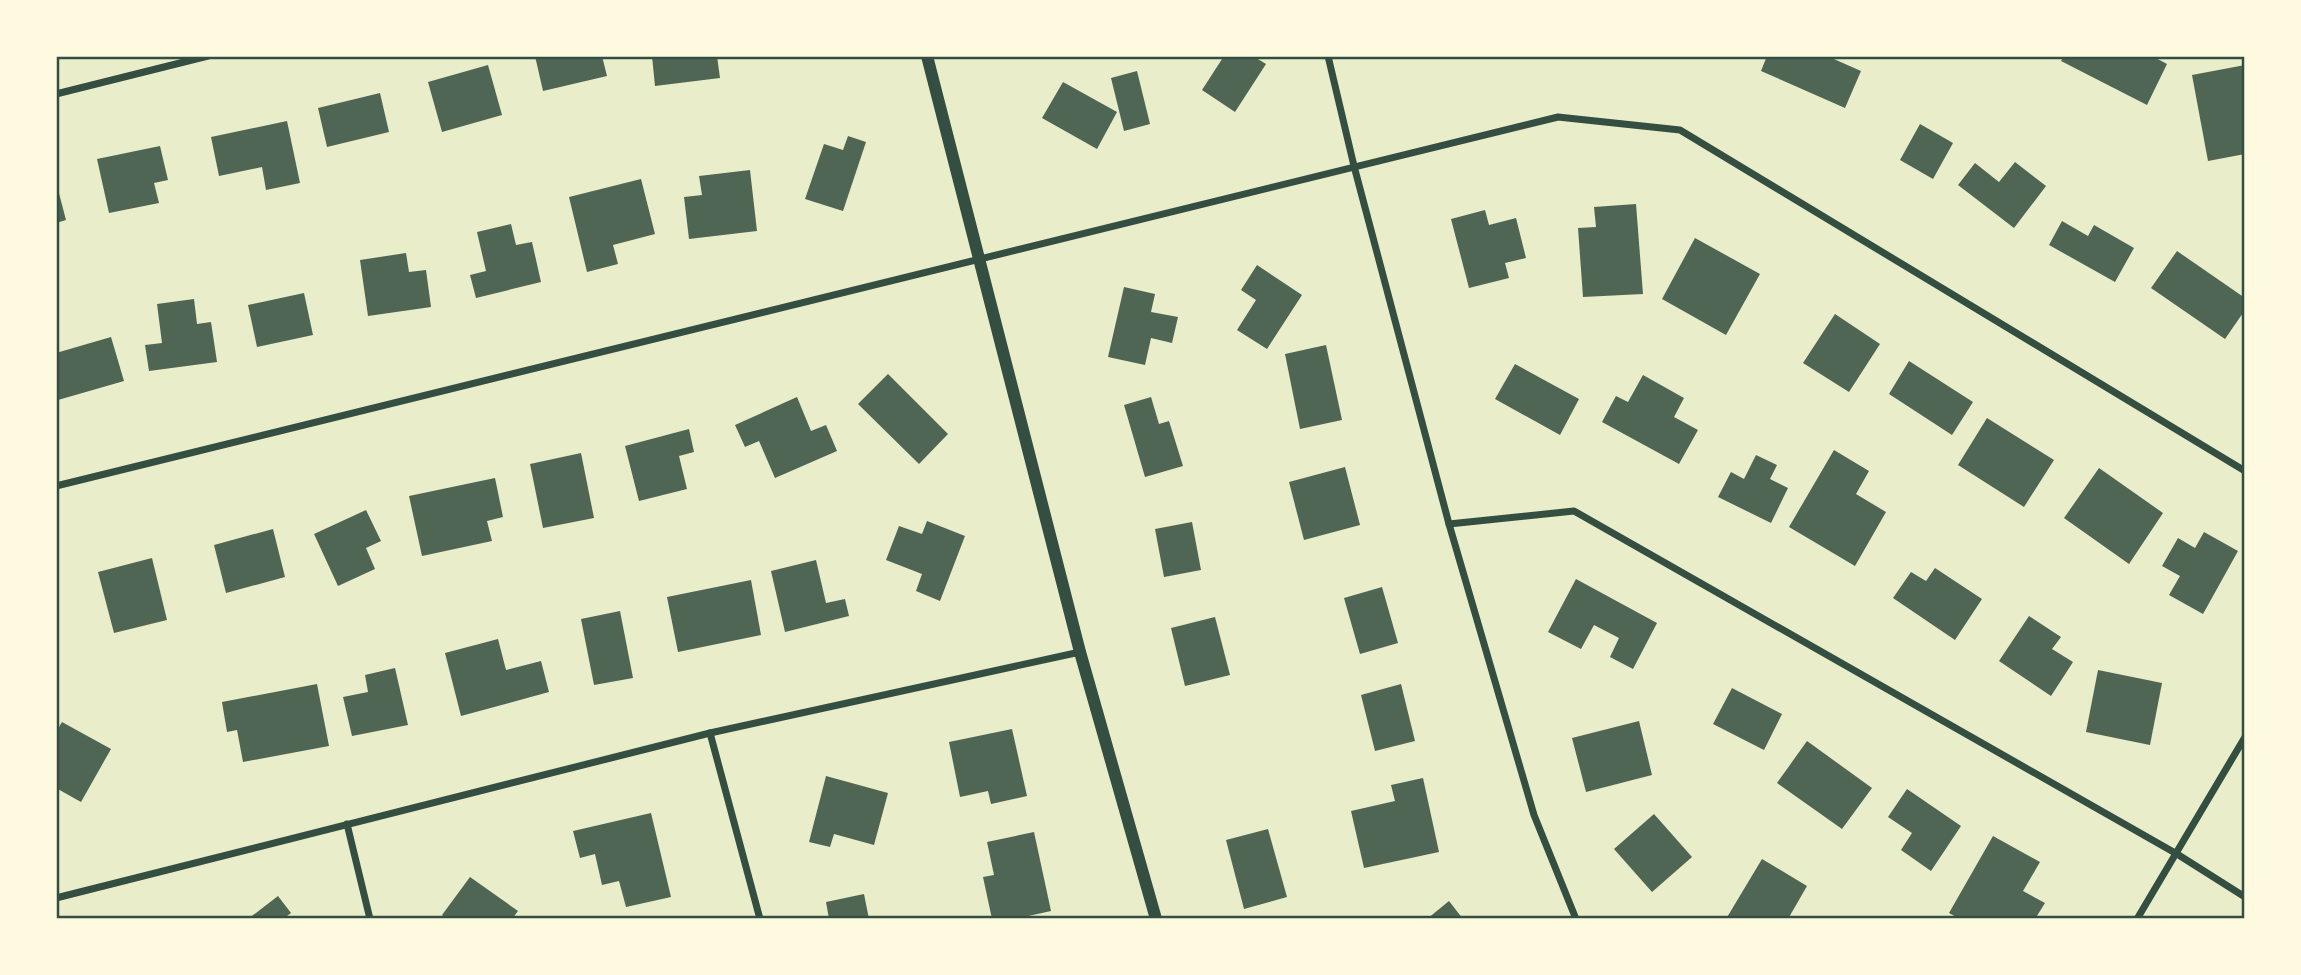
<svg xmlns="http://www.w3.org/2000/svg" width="2301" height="975" viewBox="0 0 2301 975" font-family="'Noto Sans',sans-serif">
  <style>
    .building { fill: #4f6655 }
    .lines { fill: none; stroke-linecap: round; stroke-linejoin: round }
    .minor { stroke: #344e41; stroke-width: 7 }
    .tertiary { stroke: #344e41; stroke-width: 12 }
    .neatline { fill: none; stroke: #344e41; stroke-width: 2.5 }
  </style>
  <rect width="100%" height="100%" fill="#e9edc9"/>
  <g class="building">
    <polygon points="535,56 602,56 607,76 543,91"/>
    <polygon points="652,56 717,56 720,78 655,86"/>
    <polygon points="1224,56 1253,56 1266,64 1235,112 1202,90"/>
    <polygon points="1767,56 1827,56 1861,71 1845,108 1761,71"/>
    <polygon points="2064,56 2152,56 2167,64 2147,105 2061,61"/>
    <polygon points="488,65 502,115 442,132 428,82"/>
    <polygon points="2245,65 2245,154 2208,161 2192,75"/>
    <polygon points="1137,71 1150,124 1124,131 1111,78"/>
    <polygon points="1063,82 1117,112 1097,149 1042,118"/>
    <polygon points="380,93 389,132 327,147 318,108"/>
    <polygon points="287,121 300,183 266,190 262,167 219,176 211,137"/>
    <polygon points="1920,124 1953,143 1933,179 1900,160"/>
    <polygon points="848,136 866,142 843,211 805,199 824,144 843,150"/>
    <polygon points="160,146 168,180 154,183 159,203 109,213 97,159"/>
    <polygon points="2015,162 2046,186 2014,228 1958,185 1975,163 1999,182"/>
    <polygon points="750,170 757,231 689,239 684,197 702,195 699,176"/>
    <polygon points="641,179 655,234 613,245 618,264 587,272 569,197"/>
    <polygon points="56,182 66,220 56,223"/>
    <polygon points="1636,204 1643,294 1583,297 1578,228 1596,227 1594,207"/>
    <polygon points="1485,210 1489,225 1516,218 1526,258 1505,263 1509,278 1469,288 1451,219"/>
    <polygon points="2062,221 2088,236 2094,225 2134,248 2115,282 2049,245"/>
    <polygon points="511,224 516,245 532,242 541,282 476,298 470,275 486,271 477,232"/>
    <polygon points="1695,238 1760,274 1726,335 1662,299"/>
    <polygon points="2177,251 2245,298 2245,310 2225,339 2151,288"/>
    <polygon points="406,253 409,272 426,270 431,307 368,316 360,260"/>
    <polygon points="1257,265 1302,295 1267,349 1237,330 1256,300 1241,290"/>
    <polygon points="1124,287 1155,294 1151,312 1178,317 1172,343 1151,338 1145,365 1108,357"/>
    <polygon points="304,293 313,335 257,347 248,305"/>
    <polygon points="194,299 197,324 211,322 217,362 149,371 145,345 162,343 157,304"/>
    <polygon points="1835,314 1880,344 1849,392 1803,363"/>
    <polygon points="111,337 124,381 58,400 56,353"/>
    <polygon points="1326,345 1342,420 1300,429 1285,354"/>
    <polygon points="1909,361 1973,402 1952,435 1889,394"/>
    <polygon points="1515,364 1579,399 1560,435 1495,399"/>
    <polygon points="888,374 948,434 919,464 858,404"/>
    <polygon points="1643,375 1684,398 1674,417 1698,430 1679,464 1602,422 1616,396 1628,402"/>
    <polygon points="797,397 811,431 826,425 837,451 775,478 759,441 745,447 735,425"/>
    <polygon points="1151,397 1159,424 1169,421 1183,466 1145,477 1124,405"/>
    <polygon points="1987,418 2054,460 2024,507 1958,465"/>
    <polygon points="689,429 694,452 679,456 687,489 639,501 625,446"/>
    <polygon points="1834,450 1869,471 1856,494 1886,512 1855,566 1789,527"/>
    <polygon points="581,453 594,518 543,528 530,464"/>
    <polygon points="1756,455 1777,465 1770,479 1788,488 1771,523 1718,497 1731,472 1744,479"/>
    <polygon points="1345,467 1360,525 1304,540 1289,482"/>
    <polygon points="2099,468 2163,513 2129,564 2064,518"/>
    <polygon points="495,478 503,517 487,521 492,541 422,556 409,496"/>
    <polygon points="366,510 381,541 366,548 375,569 338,586 314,534"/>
    <polygon points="927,521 965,536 940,601 916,591 922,574 886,560 899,526 922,534"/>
    <polygon points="1192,522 1201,570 1164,577 1155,529"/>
    <polygon points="273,529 285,577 226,593 214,545"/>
    <polygon points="2204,532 2238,551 2203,614 2169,595 2180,576 2162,566 2178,538 2195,548"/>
    <polygon points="152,558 167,620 114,633 98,572"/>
    <polygon points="816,560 826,603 845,599 849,616 785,632 771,571"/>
    <polygon points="1935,568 1982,599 1955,640 1893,598 1911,572 1926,581"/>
    <polygon points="1576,579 1657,623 1633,669 1610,657 1619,638 1594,625 1581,649 1548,632"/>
    <polygon points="751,580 761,635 678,652 667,597"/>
    <polygon points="1382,587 1398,643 1360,654 1344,598"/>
    <polygon points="620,611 633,678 594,685 581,619"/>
    <polygon points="2029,616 2061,637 2052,649 2073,662 2051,696 1999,661"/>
    <polygon points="1215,617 1230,675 1185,686 1171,628"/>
    <polygon points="498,639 506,670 541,661 549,692 461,716 445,653"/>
    <polygon points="395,668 408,725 352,736 343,697 368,692 365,675"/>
    <polygon points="2098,670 2162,683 2150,745 2086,732"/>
    <polygon points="317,684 329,746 243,762 237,730 227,732 222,702"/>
    <polygon points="1401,684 1415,741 1375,751 1361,695"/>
    <polygon points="1732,688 1782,714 1764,750 1713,724"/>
    <polygon points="1639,721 1652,775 1586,792 1572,738"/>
    <polygon points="62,722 111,749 81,802 56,788 56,732"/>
    <polygon points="1012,729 1027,796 991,804 988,791 960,797 949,742"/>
    <polygon points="1807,741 1872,788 1842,829 1777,783"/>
    <polygon points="826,776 888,793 874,845 834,834 830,847 809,842"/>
    <polygon points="1423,778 1439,852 1364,868 1351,811 1395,801 1391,785"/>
    <polygon points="1907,789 1961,826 1931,871 1901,850 1912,833 1888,817"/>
    <polygon points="651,813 671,897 626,907 619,881 602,885 595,854 580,858 573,831"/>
    <polygon points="1654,814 1692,857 1652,892 1614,849"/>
    <polygon points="1268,829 1287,897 1244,909 1226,840"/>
    <polygon points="1034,832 1051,911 1015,919 992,919 983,877 994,875 987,842"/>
    <polygon points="1993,836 2040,862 2023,891 2045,903 2035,919 1960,919 1949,913"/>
    <polygon points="1762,859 1807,886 1788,919 1726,919"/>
    <polygon points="470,877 518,911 512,919 447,919 442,915"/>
    <polygon points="864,894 869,919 829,919 826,902"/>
    <polygon points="278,896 291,913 283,919 248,919"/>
    <polygon points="1449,901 1463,919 1427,919"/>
  </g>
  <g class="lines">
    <g class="minor">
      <polyline points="1328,56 1354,166 1449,524 1534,815 1576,919"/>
      <polyline points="56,94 208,56"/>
      <polyline points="56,486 1558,117 1680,130 2245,471"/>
      <polyline points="1449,524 1574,511 2177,854 2245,897"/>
      <polyline points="710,733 760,919"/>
      <polyline points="347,824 370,919"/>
      <polyline points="56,898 710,733 1080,652"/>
      <polyline points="2137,919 2245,737"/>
    </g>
    <polyline class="tertiary" points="927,56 1080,652 1156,919"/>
  </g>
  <rect width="2301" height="975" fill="none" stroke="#fefae0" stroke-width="116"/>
  <rect x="58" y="58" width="2185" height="859" class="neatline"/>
</svg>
